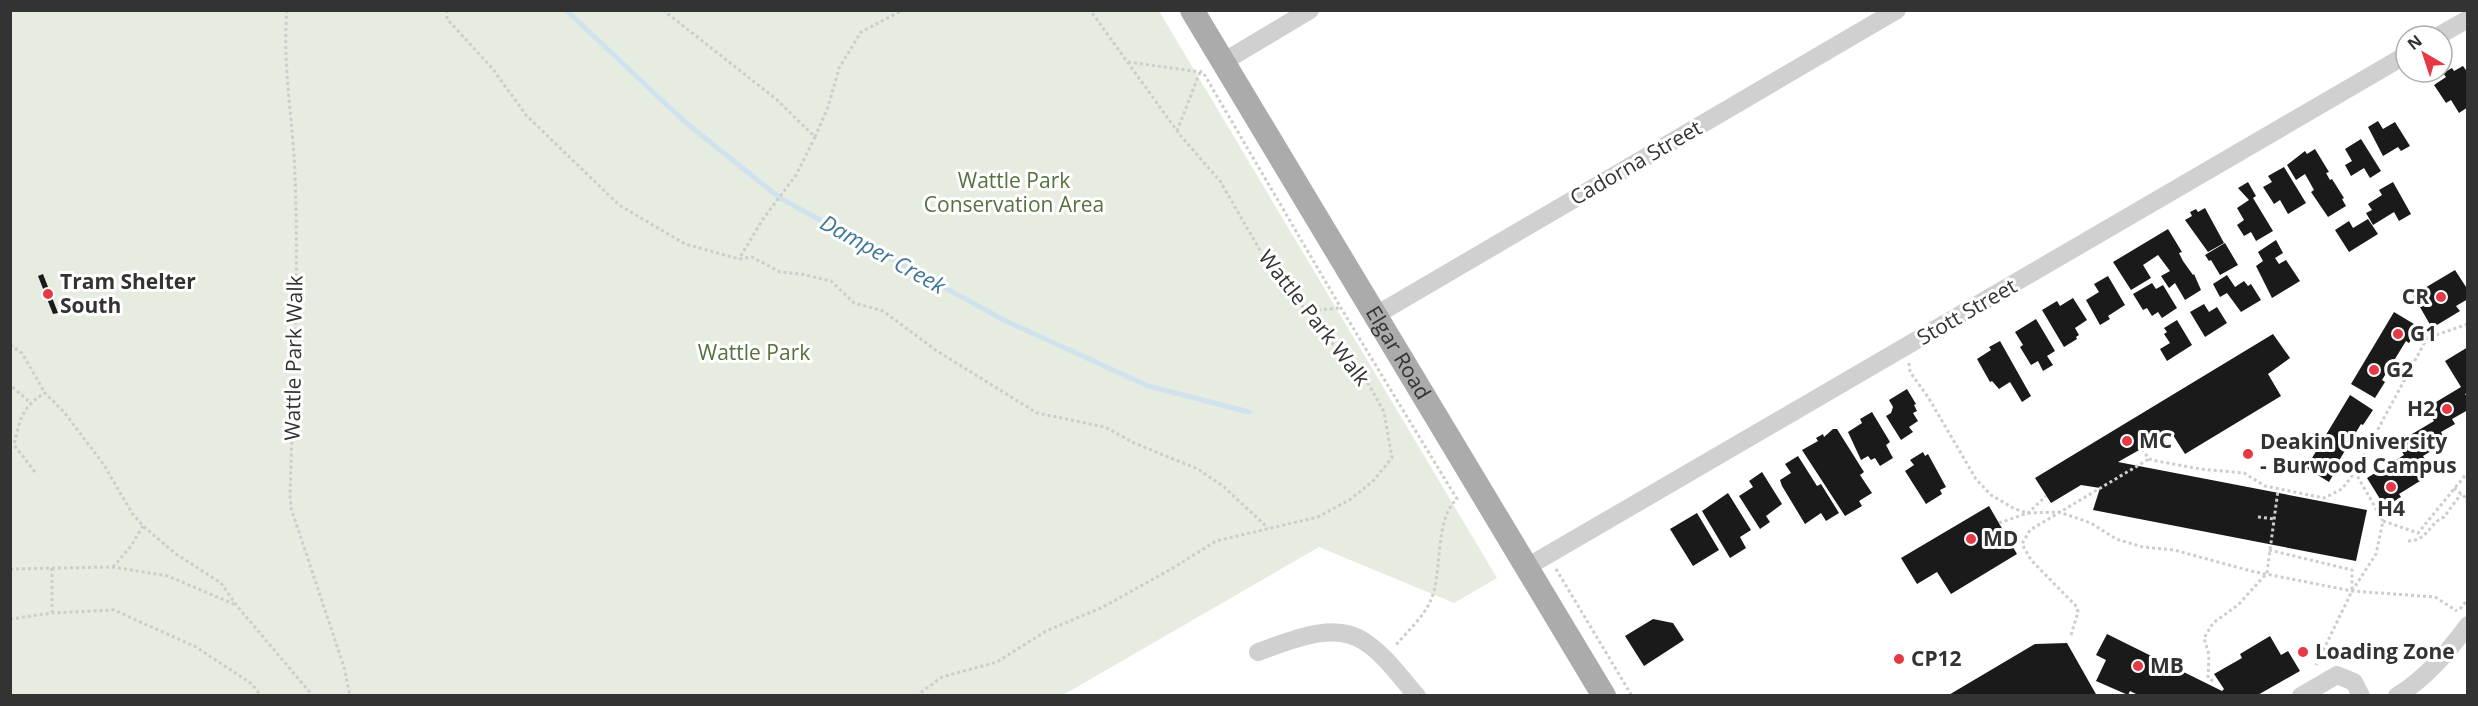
<svg xmlns="http://www.w3.org/2000/svg" width="2478" height="706" viewBox="0 0 2478 706" font-family="'Open Sans',sans-serif">
  <style>
    .green { fill: #e6ecdf }
    .lines { fill: none; stroke-linecap: round; stroke-linejoin: round }
    .stream { stroke: #cfe2ee; stroke-width: 5 }
    .building { fill: #1a1a1a }
    .path { stroke: #cdcdcd; stroke-width: 3; stroke-dasharray: 3 3; stroke-linecap: butt }
    .minor { stroke: #d0d0d0; stroke-width: 18 }
    .major { stroke: #ababab; stroke-width: 24 }
    .poi-dot { fill: #e63946; stroke: #fff; stroke-width: 2 }
    .labels { text-anchor: middle; stroke-width: 6; stroke-linejoin: round; paint-order: stroke }
    .street-label { font-size: 21px; fill: #333; stroke: #fff }
    .park-label { font-size: 21px; fill: #56703f; stroke: #fff }
    .poi-label { font-size: 21px; font-weight: bold; fill: #333; stroke: #fff; text-anchor: start }
    .water-label { font-size: 22px; font-style: italic; fill: #3f7597; stroke: #fff }
  </style>
  <rect width="100%" height="100%" fill="#fff"/>
  <polygon class="green" points="10,11 1159,11 1497,578 1454,603 1319,547 1063,695 11,695"/>
  <g class="lines">
    <polyline class="stream" points="566,10 685,122 780,198 1004,320 1148,386 1249,412"/>
  </g>
  <g class="building">
    <polygon points="2463,66 2468,73 2468,107 2459,113 2451,100 2446,103 2434,85 2446,77 2443,73 2452,68 2454,71"/>
    <polygon points="2378,121 2383,129 2395,122 2410,146 2401,151 2398,147 2383,156 2368,127"/>
    <polygon points="2361,139 2381,171 2370,178 2364,168 2351,176 2345,165 2352,161 2345,149"/>
    <polygon points="2315,149 2329,172 2326,173 2330,180 2332,179 2344,198 2342,199 2346,206 2328,217 2311,192 2314,190 2305,174 2296,180 2287,165 2305,151 2307,154"/>
    <polygon points="2284,167 2306,203 2288,214 2280,200 2274,204 2263,187 2272,182 2268,176"/>
    <polygon points="2248,182 2256,196 2253,198 2273,231 2256,241 2251,232 2244,236 2237,225 2244,220 2237,208 2249,200 2238,188"/>
    <polygon points="2393,182 2411,214 2399,221 2394,212 2373,225 2366,213 2372,210 2368,204 2382,195 2379,190"/>
    <polygon points="2205,208 2224,243 2208,252 2185,220 2192,216 2190,212 2196,209 2198,212"/>
    <polygon points="2368,219 2378,234 2349,252 2335,230 2349,221 2353,228"/>
    <polygon points="2168,229 2182,252 2179,253 2183,261 2193,275 2194,274 2201,290 2185,300 2175,283 2169,288 2161,276 2170,271 2158,255 2143,265 2151,278 2131,290 2113,262"/>
    <polygon points="2276,240 2283,253 2275,258 2279,264 2286,260 2300,281 2272,298 2256,266 2263,261 2258,252"/>
    <polygon points="2225,243 2238,265 2220,275 2211,260 2209,261 2205,255"/>
    <polygon points="2455,270 2468,290 2468,299 2456,306 2460,311 2432,328 2413,295"/>
    <polygon points="43,274 58,313 53,314 38,276"/>
    <polygon points="2227,275 2235,287 2244,281 2248,286 2251,284 2261,300 2241,312 2227,293 2220,297 2213,284"/>
    <polygon points="2108,276 2125,305 2108,316 2110,319 2100,325 2086,300 2099,292 2094,284"/>
    <polygon points="2152,283 2156,289 2163,285 2177,308 2162,318 2158,312 2152,316 2147,308 2143,310 2133,294"/>
    <polygon points="2073,298 2087,320 2075,328 2079,335 2076,337 2077,339 2064,347 2042,310 2057,301 2060,306"/>
    <polygon points="2204,304 2209,312 2217,307 2227,323 2205,337 2190,312"/>
    <polygon points="2394,312 2419,327 2409,343 2406,341 2382,380 2385,382 2375,398 2351,384"/>
    <polygon points="2036,319 2055,351 2047,356 2053,365 2043,371 2038,361 2031,365 2020,347 2023,345 2015,332"/>
    <polygon points="2177,320 2192,345 2167,361 2160,349 2170,343 2164,334 2167,332 2164,328"/>
    <polygon points="2273,334 2290,358 2268,374 2281,396 2185,454 2171,432 2118,462 2367,510 2356,561 2093,510 2100,488 2081,485 2051,503 2035,478"/>
    <polygon points="2000,341 2031,396 2022,402 2010,382 1999,389 1992,381 1990,382 1977,359 1991,350 1989,347"/>
    <polygon points="2468,347 2468,393 2465,394 2468,398 2468,410 2452,419 2455,424 2441,432 2446,442 2423,456 2427,462 2413,470 2420,481 2399,494 2401,497 2385,507 2367,478 2404,455 2397,443 2434,421 2426,408 2461,387 2445,361"/>
    <polygon points="1907,389 1916,404 1914,405 1917,411 1913,413 1918,421 1909,427 1913,432 1901,440 1886,416 1891,413 1893,407 1889,400"/>
    <polygon points="2350,395 2373,410 2363,425 2361,424 2337,464 2339,465 2329,482 2306,468"/>
    <polygon points="1872,412 1890,442 1886,445 1893,458 1880,466 1875,458 1871,460 1868,456 1861,460 1848,432 1862,423 1860,419"/>
    <polygon points="1833,429 1837,429 1864,472 1860,475 1872,493 1859,501 1862,506 1845,516 1802,450 1818,441 1816,438 1823,434 1824,437"/>
    <polygon points="1923,452 1925,456 1928,454 1946,487 1940,490 1942,494 1926,504 1905,471 1914,465 1910,460"/>
    <polygon points="1798,456 1817,486 1821,484 1839,513 1826,521 1821,513 1805,524 1782,486 1780,480 1791,473 1785,464"/>
    <polygon points="1762,472 1782,504 1766,516 1770,522 1760,529 1739,496 1753,487 1749,481"/>
    <polygon points="1728,493 1751,530 1740,537 1746,548 1730,558 1702,511"/>
    <polygon points="1989,506 2017,554 1951,594 1937,572 1917,584 1901,558"/>
    <polygon points="1697,513 1719,550 1693,566 1670,529"/>
    <polygon points="1653,619 1673,623 1684,640 1644,666 1625,636"/>
    <polygon points="2107,634 2222,691 2224,689 2214,674 2242,658 2240,654 2270,636 2281,655 2288,651 2300,671 2256,696 2140,696 2130,691 2128,695 2096,681 2106,660 2096,655"/>
    <polygon points="2067,643 2097,696 1947,696 2035,644"/>
  </g>
  <g class="lines">
    <g class="path">
      <path d="M287,10C282,63 293,121 295,174C299,281 293,389 290,496L291,508L344,667L350,696"/>
      <polyline points="447,10 447,19 492,68 526,115 619,205 685,244 739,259 752,257 780,272 801,274 831,281 854,303 883,311 937,351 1037,413 1105,427 1134,443 1198,469 1224,487 1268,528"/>
      <polyline points="663,10 776,99 815,137 796,175 763,219 739,259"/>
      <polyline points="1128,62 1200,72 1205,70"/>
      <path d="M1204,74L1341,308L1457,499C1433,521 1444,572 1430,602C1424,616 1405,634 1395,646"/>
      <polyline points="1177,131 1200,72"/>
      <polyline points="815,137 828,107 839,68 861,32 903,10"/>
      <polyline points="1306,311 1340,308"/>
      <polyline points="10,345 22,353 45,393"/>
      <polyline points="1909,363 1910,372 1928,397 1976,479 1991,495 2015,509 2028,513 2059,512 2091,523 2116,539 2143,547 2174,550 2251,571 2352,591 2435,597 2457,611"/>
      <polyline points="10,382 11,386 30,402"/>
      <polyline points="2142,449 2149,459 2157,461 2200,469 2244,473 2265,486 2324,498 2342,489 2355,472 2383,521 2376,554 2352,591 2316,665"/>
      <path d="M35,472L14,445C20,420 21,407 45,393L64,412L104,465L132,513L143,526L176,554L221,583L237,606L313,696"/>
      <polyline points="2355,472 2427,338 2468,324"/>
      <polyline points="2454,488 2465,497 2468,504"/>
      <polyline points="2258,517 2275,519"/>
      <polyline points="2383,521 2418,533 2468,472"/>
      <polyline points="1999,523 2028,513 2046,496"/>
      <path d="M2408,541C2428,541 2429,523 2444,517L2461,494"/>
      <polyline points="2269,550 2352,570 2352,590"/>
      <polyline points="113,567 131,546 143,526"/>
      <polyline points="52,568 52,612"/>
      <polyline points="10,569 113,567 168,576 236,605"/>
      <polyline points="1556,569 1632,696"/>
      <polyline points="2460,609 2468,599"/>
      <polyline points="10,619 52,613 114,610 196,647 252,684 261,696"/>
      <polyline points="2071,635 2078,612 2077,607 2031,560 2022,544 2030,530 2149,459"/>
      <polyline points="2213,681 2208,678 2209,655 2204,638 2213,623 2238,605 2267,573 2278,490"/>
      <polyline points="916,696 942,677 997,662 1046,631 1103,607 1173,568 1216,541 1318,517 1351,499 1373,481 1392,458 1384,412 1363,374 1330,341 1265,259 1220,181 1180,135 1090,10"/>
    </g>
    <g class="minor">
      <polyline points="2438,36 2468,19"/>
      <polyline points="1223,62 1310,10"/>
      <polyline points="1376,315 1897,10"/>
      <polyline points="1527,567 2406,55"/>
      <path d="M1258,652C1290,641 1334,620 1365,642C1385,655 1401,678 1417,696"/>
      <polyline points="2301,696 2337,675 2354,682 2361,696"/>
      <path d="M2397,696C2426,678 2448,652 2468,625"/>
    </g>
    <path class="major" id="s1" d="M1192,10L1604,696"/>
  </g>
  <g class="poi-dot">
    <circle cx="48" cy="294" r="6"/>
    <circle cx="2441" cy="297" r="6"/>
    <circle cx="2398" cy="334" r="6"/>
    <circle cx="2374" cy="370" r="6"/>
    <circle cx="2447" cy="409" r="6"/>
    <circle cx="2127" cy="441" r="6"/>
    <circle cx="2248" cy="454" r="6"/>
    <circle cx="2391" cy="487" r="6"/>
    <circle cx="1971" cy="539" r="6"/>
    <circle cx="2303" cy="652" r="6"/>
    <circle cx="1899" cy="659" r="6"/>
    <circle cx="2138" cy="666" r="6"/>
  </g>
  <g class="labels">
    <g class="street-label">
      <text transform="translate(1636 163) rotate(-30)" y="7">Cadorna Street</text>
      <text transform="translate(1967 312) rotate(-30)" y="7">Stott Street</text>
      <text transform="translate(1314 318) rotate(52)" y="7">Wattle Park Walk</text>
      <text dy="7" stroke="none"><textPath href="#s1" startOffset="400">Elgar Road</textPath></text>
      <text transform="translate(294 358) rotate(-89)" y="7">Wattle Park Walk</text>
    </g>
    <g class="park-label">
      <text x="1014" y="188">Wattle Park<tspan x="1014" dy="24">Conservation Area</tspan></text>
      <text x="754" y="360">Wattle Park</text>
    </g>
    <g class="poi-label">
      <text x="60" y="289">Tram Shelter<tspan x="60" dy="24">South</tspan></text>
      <text x="2429" y="304" text-anchor="end">CR</text>
      <text x="2410" y="341">G1</text>
      <text x="2386" y="377">G2</text>
      <text x="2435" y="416" text-anchor="end">H2</text>
      <text x="2139" y="448">MC</text>
      <text x="2260" y="449">Deakin University<tspan x="2260" dy="24">- Burwood Campus</tspan></text>
      <text x="2391" y="516" text-anchor="middle">H4</text>
      <text x="1983" y="546">MD</text>
      <text x="2315" y="659">Loading Zone</text>
      <text x="1911" y="666">CP12</text>
      <text x="2150" y="673">MB</text>
    </g>
    <g class="water-label">
      <text transform="translate(883 254) rotate(29)" y="8">Damper Creek</text>
    </g>
  </g>
  <rect width="2478" height="706" fill="none" stroke="#333333" stroke-width="24"/>
  <g transform="translate(2424 54) rotate(321)"><circle r="28" fill="#ffffff" stroke="#adadad" stroke-width="1.5"/>
  <path d="M0-4.5L10 22L0 15L-10 22Z" fill="#e63946"/>
  <text y="-9" font-size="16" font-weight="bold" text-anchor="middle" fill="#333333">N</text>
  </g>
</svg>
